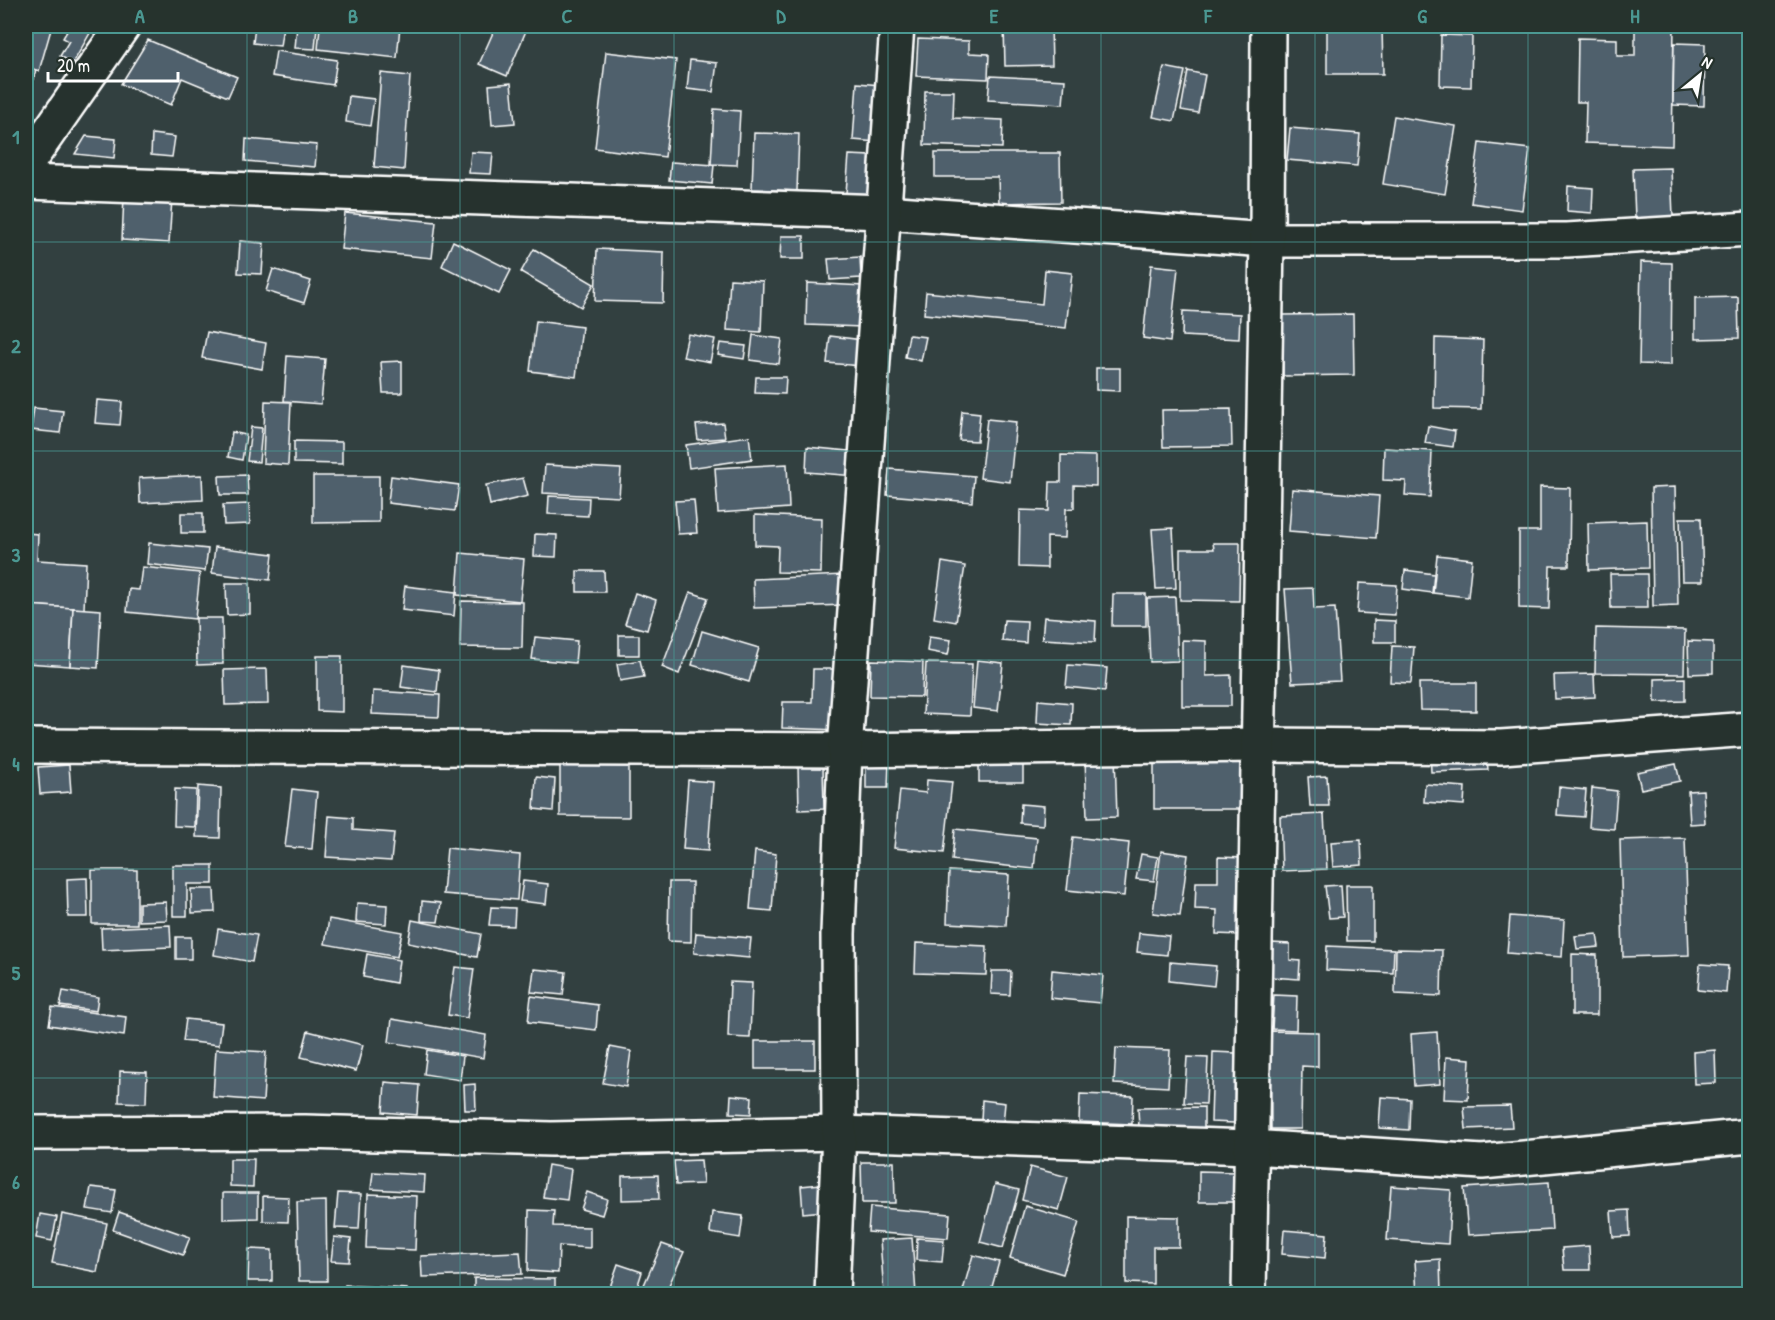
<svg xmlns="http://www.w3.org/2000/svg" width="1775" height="1320" viewBox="0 0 1775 1320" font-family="'Patrick Hand',sans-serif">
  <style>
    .building { fill: #4f606c; stroke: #fff; stroke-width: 1.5 }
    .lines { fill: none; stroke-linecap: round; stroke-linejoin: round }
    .minor-casing { stroke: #fff; stroke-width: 38 }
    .minor { stroke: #26332d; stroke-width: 33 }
    .grid { fill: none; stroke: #4b9892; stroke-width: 1.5; stroke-opacity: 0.55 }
    .neatline { fill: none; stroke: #4b9892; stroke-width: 2 }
    .grid-label { font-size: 20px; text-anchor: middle; font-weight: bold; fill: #4b9892 }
  </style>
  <rect width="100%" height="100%" fill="#324040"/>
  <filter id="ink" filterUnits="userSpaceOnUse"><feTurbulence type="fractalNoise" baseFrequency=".0167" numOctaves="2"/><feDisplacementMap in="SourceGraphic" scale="12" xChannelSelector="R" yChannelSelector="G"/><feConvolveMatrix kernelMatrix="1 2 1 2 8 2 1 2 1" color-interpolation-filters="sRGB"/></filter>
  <g filter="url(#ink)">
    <g class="building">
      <polygon points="26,26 52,26 39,71 26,67"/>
      <polygon points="70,26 94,26 73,63 60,56 69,41 63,38"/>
      <polygon points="255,26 283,26 280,46 253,43"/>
      <polygon points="297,26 317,26 315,49 295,48"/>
      <polygon points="320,26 400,26 397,58 318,49"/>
      <polygon points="496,26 528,26 507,76 479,64"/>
      <polygon points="1004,26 1051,26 1052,65 1005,66"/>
      <polygon points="1327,26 1382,26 1383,74 1327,74"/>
      <polygon points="1635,26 1674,26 1672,146 1585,143 1586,102 1577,102 1578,38 1617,39 1617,56 1635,56"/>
      <polygon points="1441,35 1472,36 1471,87 1440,86"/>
      <polygon points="918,39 969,41 969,53 989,54 988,79 916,76"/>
      <polygon points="148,40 237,77 228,97 182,78 171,105 121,84"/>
      <polygon points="1674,43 1705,44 1704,106 1673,105"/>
      <polygon points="276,51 337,60 333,85 272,76"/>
      <polygon points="606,52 676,60 665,157 595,148"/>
      <polygon points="690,60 717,63 713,92 687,89"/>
      <polygon points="26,67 36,70 30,92 26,90"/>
      <polygon points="1164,67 1185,71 1174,121 1153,117"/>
      <polygon points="1188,71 1205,75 1198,113 1181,110"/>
      <polygon points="381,73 410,76 404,170 374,167"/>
      <polygon points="990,76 1065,80 1063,104 988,100"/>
      <polygon points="511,83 515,123 492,125 489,85"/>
      <polygon points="857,83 881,85 877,142 853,140"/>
      <polygon points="925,91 954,91 953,118 1003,120 1002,148 924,145"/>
      <polygon points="349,96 374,99 370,126 346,122"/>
      <polygon points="714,109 740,111 737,165 711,164"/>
      <polygon points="1394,116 1456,126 1445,194 1383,184"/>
      <polygon points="1290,128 1360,134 1357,166 1287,160"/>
      <polygon points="754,133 799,134 797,191 752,189"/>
      <polygon points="152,134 175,137 172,157 151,155"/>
      <polygon points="86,136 116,139 114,158 75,154"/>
      <polygon points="246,139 317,145 315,167 245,161"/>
      <polygon points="1479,143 1530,149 1522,210 1471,203"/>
      <polygon points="471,152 493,153 491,174 469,173"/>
      <polygon points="935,153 1060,153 1061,202 999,203 998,177 935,177"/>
      <polygon points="849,155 871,156 868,195 846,193"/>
      <polygon points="671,162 714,165 712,184 669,180"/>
      <polygon points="1671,168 1673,217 1635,218 1633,169"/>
      <polygon points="1568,186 1593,188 1592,213 1567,211"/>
      <polygon points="124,196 172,199 169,243 122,240"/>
      <polygon points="345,213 436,222 432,258 341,249"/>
      <polygon points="781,236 804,236 804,259 780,259"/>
      <polygon points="240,241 264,243 262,274 238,273"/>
      <polygon points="453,241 511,270 499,294 442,266"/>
      <polygon points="534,249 594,284 581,307 521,272"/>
      <polygon points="597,249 664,252 663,303 595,301"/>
      <polygon points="860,257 861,278 830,280 828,259"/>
      <polygon points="1641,262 1672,263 1671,365 1639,364"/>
      <polygon points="1151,265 1178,268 1170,342 1143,338"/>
      <polygon points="273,269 311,281 304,303 266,291"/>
      <polygon points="1045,270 1072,273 1066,328 924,314 926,292 1042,304"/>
      <polygon points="730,279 763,281 761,332 727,330"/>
      <polygon points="807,283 864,286 863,327 806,325"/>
      <polygon points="1738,297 1739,338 1695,339 1695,298"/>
      <polygon points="1183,311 1240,314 1239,339 1182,336"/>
      <polygon points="1353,314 1354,375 1283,376 1282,315"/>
      <polygon points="536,321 582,327 576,377 530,371"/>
      <polygon points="207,332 266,343 262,369 202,358"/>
      <polygon points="688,334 715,339 710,362 683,357"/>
      <polygon points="753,335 782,339 779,364 750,360"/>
      <polygon points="909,335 926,337 921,361 905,357"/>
      <polygon points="830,336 863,340 861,366 827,363"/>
      <polygon points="1435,338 1483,340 1481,409 1434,408"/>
      <polygon points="720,343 746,346 744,359 718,355"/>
      <polygon points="287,356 325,359 321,404 284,401"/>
      <polygon points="402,361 402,393 383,393 381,362"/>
      <polygon points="1096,368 1120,368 1120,391 1096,390"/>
      <polygon points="756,377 786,377 785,394 755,393"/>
      <polygon points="97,400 122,402 120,425 95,423"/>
      <polygon points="265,401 291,402 288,465 263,463"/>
      <polygon points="34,408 63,411 60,433 31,430"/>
      <polygon points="1231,409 1232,446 1163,447 1162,410"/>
      <polygon points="962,411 980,413 977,441 959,440"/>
      <polygon points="987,419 1016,422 1010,482 980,478"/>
      <polygon points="723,423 725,438 698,440 696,425"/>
      <polygon points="1428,426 1455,431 1453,447 1425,443"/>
      <polygon points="251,427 262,428 259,462 247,461"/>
      <polygon points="232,432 246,435 242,460 228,457"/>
      <polygon points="749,436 752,459 689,468 686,445"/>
      <polygon points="294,441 342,442 342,464 294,463"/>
      <polygon points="807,447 858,452 856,476 806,472"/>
      <polygon points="1384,448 1432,451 1430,497 1405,495 1406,481 1383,480"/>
      <polygon points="1061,455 1096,456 1096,486 1074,485 1074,508 1066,509 1065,538 1047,537 1047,568 1019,567 1020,510 1049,511 1050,482 1061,482"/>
      <polygon points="787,464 789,508 718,513 715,468"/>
      <polygon points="545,465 621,469 619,497 543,493"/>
      <polygon points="889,469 974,476 972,502 887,495"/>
      <polygon points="202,475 203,500 140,503 139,478"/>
      <polygon points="247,475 248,495 220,495 219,476"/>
      <polygon points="313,476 379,476 379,522 313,523"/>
      <polygon points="391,476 459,485 455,511 388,503"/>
      <polygon points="523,478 528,496 490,505 486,485"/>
      <polygon points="1540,487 1570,488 1569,566 1550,566 1549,609 1519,608 1519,531 1540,531"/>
      <polygon points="1675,487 1678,605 1653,606 1651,488"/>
      <polygon points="1292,489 1379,496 1376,538 1289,531"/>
      <polygon points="549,496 589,498 588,516 548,514"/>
      <polygon points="694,500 697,533 678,534 675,501"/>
      <polygon points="249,504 250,524 224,525 223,505"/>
      <rect x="181" y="513" width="22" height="20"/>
      <polygon points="755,515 822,518 821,573 777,572 778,546 755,545"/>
      <polygon points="1680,518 1701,518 1703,581 1682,581"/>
      <polygon points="1647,521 1648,568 1589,570 1588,523"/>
      <polygon points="1173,528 1176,588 1156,589 1152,529"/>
      <polygon points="26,533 38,534 37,560 86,563 84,609 26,605"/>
      <polygon points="535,534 557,535 556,557 534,556"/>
      <polygon points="149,543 208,549 205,571 147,564"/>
      <polygon points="1213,543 1240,543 1239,601 1180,600 1180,549 1214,549"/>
      <polygon points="215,547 273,554 270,580 212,573"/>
      <polygon points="460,553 524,559 520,601 457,595"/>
      <polygon points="1437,555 1472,559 1468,597 1433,593"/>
      <polygon points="942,562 965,566 956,622 934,618"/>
      <polygon points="142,567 200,573 195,619 127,612 129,589 139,590"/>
      <polygon points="1405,570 1434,574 1432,593 1403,589"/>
      <polygon points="577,571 604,571 605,592 577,592"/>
      <polygon points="1610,574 1647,574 1648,608 1611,608"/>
      <polygon points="844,575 846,605 754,608 753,579"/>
      <polygon points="226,583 250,583 250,614 227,615"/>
      <polygon points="1359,583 1397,585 1395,615 1357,613"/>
      <polygon points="405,586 456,592 454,616 402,610"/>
      <polygon points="1313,588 1314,609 1335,608 1340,681 1292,683 1285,589"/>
      <polygon points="690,592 708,598 679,674 662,667"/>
      <polygon points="635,593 656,600 647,630 625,624"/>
      <polygon points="1113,594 1146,594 1146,626 1112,626"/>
      <polygon points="1175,597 1178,661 1150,662 1147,598"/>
      <polygon points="461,601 523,602 522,648 460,647"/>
      <polygon points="26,605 73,608 70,666 26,663"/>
      <polygon points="73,608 101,610 98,668 70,666"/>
      <polygon points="1044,617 1096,621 1095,642 1042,639"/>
      <polygon points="196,618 222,618 223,664 197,665"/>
      <polygon points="1004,620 1027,621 1026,643 1002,641"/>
      <polygon points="1374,620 1395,621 1395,642 1374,642"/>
      <polygon points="1596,628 1685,630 1684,674 1595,673"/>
      <polygon points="702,631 759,648 749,682 692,665"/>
      <rect x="619" y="635" width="20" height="20"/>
      <polygon points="535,637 577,641 575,663 532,659"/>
      <polygon points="929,637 951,640 948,655 927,651"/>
      <polygon points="1182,640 1206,641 1206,676 1231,675 1231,706 1182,706"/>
      <polygon points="1688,641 1713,642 1713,673 1689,674"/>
      <polygon points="1392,646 1414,647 1411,683 1390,682"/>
      <polygon points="317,656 342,656 342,712 317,711"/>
      <polygon points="640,660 644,677 620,681 617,664"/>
      <polygon points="871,660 923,662 922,697 870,696"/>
      <polygon points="977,660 1003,663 998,711 973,708"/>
      <polygon points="926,663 972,664 970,716 923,714"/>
      <polygon points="404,665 439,670 437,692 401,687"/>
      <polygon points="1068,665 1107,668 1105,691 1066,687"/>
      <polygon points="267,669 268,704 225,705 224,670"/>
      <polygon points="813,669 840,669 839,730 782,728 783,702 812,702"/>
      <polygon points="1594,674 1595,697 1555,699 1554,675"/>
      <polygon points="1685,678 1685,701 1655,702 1655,679"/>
      <polygon points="1419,683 1476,683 1476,711 1420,710"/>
      <polygon points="373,691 440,695 439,717 372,714"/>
      <polygon points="1038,700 1072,703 1071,725 1037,723"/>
      <polygon points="1486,748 1488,770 1431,772 1430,750"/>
      <polygon points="1154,753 1213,753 1213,762 1243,762 1243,809 1154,809"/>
      <polygon points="1115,755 1117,817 1087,818 1085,756"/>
      <polygon points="979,758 1023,759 1023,782 979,782"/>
      <polygon points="866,761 889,761 888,788 866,788"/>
      <polygon points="560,762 629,763 629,817 560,816"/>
      <polygon points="1676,764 1680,781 1641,789 1637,772"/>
      <polygon points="69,765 71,792 40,794 38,767"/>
      <polygon points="798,766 823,766 824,809 799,810"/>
      <polygon points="1327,776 1329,806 1310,806 1308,777"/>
      <polygon points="536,777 555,779 553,811 534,809"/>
      <polygon points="688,780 713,782 708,851 683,849"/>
      <polygon points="927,780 952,782 944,853 894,848 900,790 926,793"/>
      <polygon points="1425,784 1465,787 1464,805 1424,802"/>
      <polygon points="198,786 221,788 220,838 196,837"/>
      <polygon points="1559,787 1586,790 1584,817 1557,815"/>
      <polygon points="1592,788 1617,791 1614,829 1589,827"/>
      <polygon points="175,789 196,790 195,827 174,826"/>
      <polygon points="292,789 317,792 312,849 285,847"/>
      <polygon points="1703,790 1705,823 1690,824 1688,791"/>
      <polygon points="1021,804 1044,806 1043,825 1020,823"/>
      <polygon points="1324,814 1327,869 1282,871 1280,816"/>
      <polygon points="329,816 353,818 353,830 394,833 391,861 326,857"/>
      <polygon points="955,829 1037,838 1034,869 952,860"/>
      <polygon points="1073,837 1129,843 1124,896 1067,890"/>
      <polygon points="1685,838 1689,955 1623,957 1620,840"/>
      <polygon points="1361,840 1362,865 1333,867 1331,842"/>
      <polygon points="447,848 520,855 517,900 443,894"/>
      <polygon points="755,851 776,854 772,911 750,909"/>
      <polygon points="1161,851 1188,855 1180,916 1153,913"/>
      <polygon points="1141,854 1158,857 1154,881 1136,879"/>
      <polygon points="1218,857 1244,858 1242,935 1216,934 1217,910 1195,909 1196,882 1218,882"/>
      <polygon points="173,865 213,865 213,884 187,884 187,916 173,916"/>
      <rect x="92" y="870" width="45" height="54"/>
      <polygon points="949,871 1009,875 1006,926 947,923"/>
      <polygon points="87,878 88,917 68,917 67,879"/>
      <polygon points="523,881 548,884 546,904 520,901"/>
      <polygon points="669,882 692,882 691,942 668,941"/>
      <polygon points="1341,885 1343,917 1329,918 1325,886"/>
      <polygon points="1346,885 1373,885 1373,941 1347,941"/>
      <polygon points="191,889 214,889 215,912 192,913"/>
      <polygon points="422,901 441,903 438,922 421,921"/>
      <polygon points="166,902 167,920 139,921 139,903"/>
      <polygon points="357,903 387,905 386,924 356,922"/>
      <polygon points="491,907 515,908 514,926 489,925"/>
      <polygon points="1510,916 1564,920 1562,957 1507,953"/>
      <polygon points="329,919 402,932 397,957 325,944"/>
      <polygon points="412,920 481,934 477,957 408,943"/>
      <polygon points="170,925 171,947 102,950 101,928"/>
      <polygon points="218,929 257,935 252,962 214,955"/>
      <polygon points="696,933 751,938 749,958 694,953"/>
      <polygon points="1139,933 1169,936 1167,955 1137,952"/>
      <polygon points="1597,934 1599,947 1577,949 1575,936"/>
      <rect x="176" y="937" width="15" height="22"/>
      <polygon points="916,943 987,946 986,975 915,973"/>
      <polygon points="1271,943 1290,944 1290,960 1300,961 1299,979 1270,977"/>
      <polygon points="1327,946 1394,949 1393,973 1326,970"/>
      <polygon points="1396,949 1442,950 1441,996 1395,994"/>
      <polygon points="367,954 399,960 396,983 363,977"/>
      <polygon points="1572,954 1597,955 1597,1015 1572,1015"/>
      <polygon points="1170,962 1216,966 1214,986 1169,981"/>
      <polygon points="1700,964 1728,966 1726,993 1698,990"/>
      <polygon points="455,967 474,969 467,1018 448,1015"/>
      <polygon points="534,969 566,972 563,995 531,992"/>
      <polygon points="1052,970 1103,975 1100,1003 1050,998"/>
      <polygon points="992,971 1011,971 1010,995 991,994"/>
      <polygon points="730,982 752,983 750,1038 728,1037"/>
      <polygon points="63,991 98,997 96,1011 60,1006"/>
      <polygon points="1274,995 1297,996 1296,1030 1272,1029"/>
      <polygon points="531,996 598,1005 596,1030 528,1022"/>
      <polygon points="52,1007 126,1017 124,1036 49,1025"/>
      <polygon points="186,1019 222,1023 219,1045 183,1041"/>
      <polygon points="392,1019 486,1035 483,1058 389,1042"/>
      <polygon points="308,1031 363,1045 356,1071 301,1057"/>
      <polygon points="1270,1031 1318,1032 1318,1067 1302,1066 1301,1129 1271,1129"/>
      <polygon points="1437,1032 1440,1084 1414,1086 1411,1034"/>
      <rect x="755" y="1041" width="60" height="28"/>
      <polygon points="610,1047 631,1051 626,1087 603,1083"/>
      <polygon points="1116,1048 1170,1050 1168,1087 1114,1084"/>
      <polygon points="216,1049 266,1052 263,1101 213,1097"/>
      <polygon points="427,1050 463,1056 460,1080 424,1074"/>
      <polygon points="1715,1050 1716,1083 1694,1084 1693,1052"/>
      <polygon points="1213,1052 1235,1053 1234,1123 1211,1122"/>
      <polygon points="1187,1057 1208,1058 1206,1104 1184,1103"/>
      <polygon points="1446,1057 1470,1059 1468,1100 1444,1099"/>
      <polygon points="120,1071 147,1072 146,1103 119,1102"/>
      <polygon points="385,1082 419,1085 417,1115 383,1112"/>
      <polygon points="475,1084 476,1110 465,1110 464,1085"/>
      <polygon points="1080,1094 1133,1096 1132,1124 1079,1122"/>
      <polygon points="731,1095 752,1097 751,1114 730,1113"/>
      <polygon points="1381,1097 1410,1099 1409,1130 1379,1128"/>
      <polygon points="982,1100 1005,1103 1003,1124 981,1121"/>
      <polygon points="1510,1106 1512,1127 1466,1129 1464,1107"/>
      <polygon points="1204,1107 1204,1128 1139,1128 1138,1108"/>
      <polygon points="230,1159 254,1159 253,1187 230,1186"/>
      <polygon points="701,1160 703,1184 676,1185 674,1161"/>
      <polygon points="861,1162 894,1162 895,1203 862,1203"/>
      <polygon points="548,1165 571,1169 567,1200 543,1197"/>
      <polygon points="1030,1167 1068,1177 1059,1210 1022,1200"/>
      <polygon points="1199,1171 1235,1172 1234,1202 1199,1202"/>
      <polygon points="373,1172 425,1175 424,1192 371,1189"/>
      <polygon points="658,1175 659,1199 622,1200 622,1176"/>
      <polygon points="1549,1182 1552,1230 1468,1235 1464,1188"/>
      <polygon points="821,1184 824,1211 803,1213 801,1186"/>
      <polygon points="995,1184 1019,1190 1003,1248 980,1242"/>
      <polygon points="1391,1186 1451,1190 1448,1244 1387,1240"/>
      <polygon points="91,1187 116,1190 112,1213 87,1209"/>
      <polygon points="587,1192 607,1199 602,1215 581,1209"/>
      <polygon points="223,1193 258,1193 258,1218 223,1219"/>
      <polygon points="338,1193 361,1194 359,1229 335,1228"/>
      <polygon points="368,1194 417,1196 415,1250 366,1248"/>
      <polygon points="263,1196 289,1197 288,1222 263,1221"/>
      <polygon points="326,1201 327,1281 299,1281 297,1202"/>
      <polygon points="1025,1206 1079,1222 1063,1274 1010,1258"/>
      <polygon points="870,1207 950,1214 948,1238 868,1232"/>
      <polygon points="529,1210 554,1211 553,1226 590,1227 590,1248 559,1246 558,1273 528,1271"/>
      <polygon points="1629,1210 1630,1236 1613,1237 1611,1211"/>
      <polygon points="119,1212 190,1237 183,1255 113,1230"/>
      <polygon points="712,1212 743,1216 740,1238 710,1233"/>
      <polygon points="40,1214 57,1217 52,1241 36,1238"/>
      <polygon points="62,1214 107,1223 97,1272 52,1263"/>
      <polygon points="1126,1216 1179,1217 1179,1247 1153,1247 1153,1284 1126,1283"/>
      <polygon points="1284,1230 1327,1234 1325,1258 1282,1254"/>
      <polygon points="334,1237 351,1239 349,1262 331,1261"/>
      <polygon points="912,1238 916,1294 884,1294 880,1240"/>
      <polygon points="917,1238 944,1240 942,1262 916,1260"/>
      <polygon points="662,1244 684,1252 665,1294 640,1294"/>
      <polygon points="1589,1246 1590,1270 1564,1270 1562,1248"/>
      <polygon points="249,1249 272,1250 272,1281 248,1281"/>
      <polygon points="520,1252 522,1274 422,1277 421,1256"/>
      <polygon points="973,1255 999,1262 990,1294 962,1294"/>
      <polygon points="1440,1259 1441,1294 1417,1294 1415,1261"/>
      <polygon points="618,1264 642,1272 635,1294 610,1287"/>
      <polygon points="474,1278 555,1279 555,1294 474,1294"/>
      <polygon points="345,1285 407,1289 407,1294 345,1294"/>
      <polygon points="732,1289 759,1292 759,1294 731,1294"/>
    </g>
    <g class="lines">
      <g class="minor-casing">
        <g id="minor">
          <polyline points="26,165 123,26"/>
          <polyline points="26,182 884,212 1267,240 1567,240 1750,229"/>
          <polyline points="26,746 845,750 1258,745 1501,747 1750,729"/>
          <polyline points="26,1133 305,1132 551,1139 839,1133 1250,1147 1482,1162 1750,1136"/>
          <polyline points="832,1294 839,1133 838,934 845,750 897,26"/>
          <polyline points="1249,1294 1267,240 1268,26"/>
        </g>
      </g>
      <use href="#minor" class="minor"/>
    </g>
  </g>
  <path class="grid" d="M247,26V1294M460,26V1294M674,26V1294M888,26V1294M1101,26V1294M1315,26V1294M1528,26V1294M26,242H1750M26,451H1750M26,660H1750M26,869H1750M26,1078H1750"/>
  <rect width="1775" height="1320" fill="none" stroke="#26332d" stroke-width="66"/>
  <g transform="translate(1700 75) rotate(30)" stroke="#26332d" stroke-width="4.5" paint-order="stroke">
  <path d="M0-4.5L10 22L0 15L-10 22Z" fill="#ffffff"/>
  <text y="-9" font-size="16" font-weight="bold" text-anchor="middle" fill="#ffffff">N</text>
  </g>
  <path d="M48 72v9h130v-9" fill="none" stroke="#ffffff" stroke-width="3"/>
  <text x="57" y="72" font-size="18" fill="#ffffff" stroke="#26332d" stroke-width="4.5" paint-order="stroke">20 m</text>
  <rect x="33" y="33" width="1709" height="1254" class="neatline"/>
  <g class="grid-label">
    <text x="140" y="23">A</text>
    <text x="353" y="23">B</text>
    <text x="567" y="23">C</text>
    <text x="781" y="23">D</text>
    <text x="994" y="23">E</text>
    <text x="1208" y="23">F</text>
    <text x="1422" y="23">G</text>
    <text x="1635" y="23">H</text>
    <text x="16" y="144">1</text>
    <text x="16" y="353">2</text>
    <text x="16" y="562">3</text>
    <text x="16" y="771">4</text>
    <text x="16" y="980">5</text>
    <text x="16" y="1189">6</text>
  </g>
</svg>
